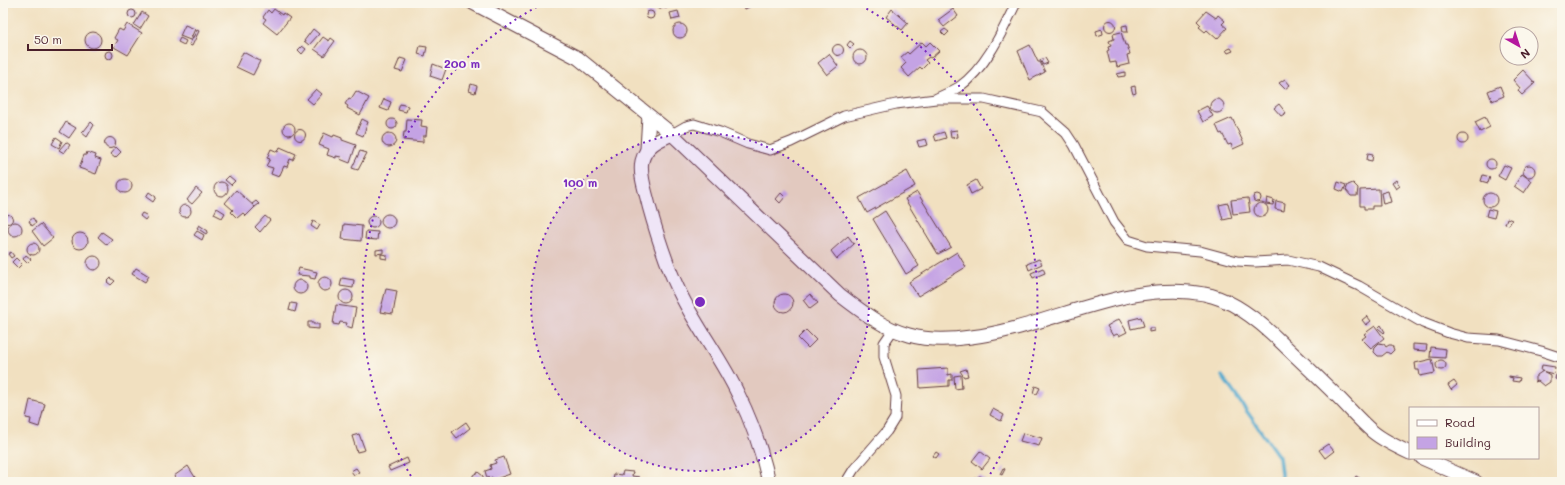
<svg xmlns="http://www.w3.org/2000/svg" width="1565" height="485" viewBox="0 0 1565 485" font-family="Mali,sans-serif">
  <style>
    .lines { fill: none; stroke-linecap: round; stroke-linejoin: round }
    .stream { stroke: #4fa7cc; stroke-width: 3.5 }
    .building { fill: #c4a3e4 }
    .street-casing { stroke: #633c41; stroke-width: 11 }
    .secondary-casing { stroke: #633c41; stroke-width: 15 }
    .street { stroke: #fff; stroke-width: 9 }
    .secondary { stroke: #fff; stroke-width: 13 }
    .ring { fill: none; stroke: #7b2cbf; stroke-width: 2; stroke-dasharray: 2 4 }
    .centre { fill: #7b2cbf; stroke: #fbf7ec; stroke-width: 2 }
    .ring-label { font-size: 12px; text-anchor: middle; font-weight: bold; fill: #7b2cbf; stroke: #fbf7ec; stroke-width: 4; stroke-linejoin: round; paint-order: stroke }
  </style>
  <rect width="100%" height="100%" fill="#fbf7ec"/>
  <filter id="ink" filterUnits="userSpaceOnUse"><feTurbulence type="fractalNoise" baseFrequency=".025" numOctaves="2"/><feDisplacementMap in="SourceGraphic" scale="8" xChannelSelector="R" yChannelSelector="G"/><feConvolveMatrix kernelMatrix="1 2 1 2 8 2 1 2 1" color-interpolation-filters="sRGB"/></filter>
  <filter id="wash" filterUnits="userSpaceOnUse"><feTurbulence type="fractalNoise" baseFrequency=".012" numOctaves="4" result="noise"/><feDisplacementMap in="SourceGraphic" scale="16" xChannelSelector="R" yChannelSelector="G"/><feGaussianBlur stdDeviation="0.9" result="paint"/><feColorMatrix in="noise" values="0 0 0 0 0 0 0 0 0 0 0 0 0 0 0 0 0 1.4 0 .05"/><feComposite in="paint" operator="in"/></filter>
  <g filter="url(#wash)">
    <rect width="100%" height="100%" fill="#f1e0c0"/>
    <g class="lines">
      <polyline class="stream" points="1222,376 1279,457 1282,482"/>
    </g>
    <g id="blocks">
      <g class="building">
        <polygon points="116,3 127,3 123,6 121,6"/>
        <polygon points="624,3 630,3 631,5 626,8"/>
        <polygon points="658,3 666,3 667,8 659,9"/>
        <polygon points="742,3 757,3 745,9"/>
        <polygon points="274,9 282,15 283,13 290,18 277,34 263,23 266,19 263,17 268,10 271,13"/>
        <polygon points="892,9 908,23 902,30 886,17"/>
        <polygon points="953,9 958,16 944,27 938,20"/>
        <circle cx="132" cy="14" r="4"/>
        <polygon points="678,11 680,18 672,20 670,13"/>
        <polygon points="1206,11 1216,18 1218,15 1225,21 1222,24 1227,28 1217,39 1207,30 1205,32 1199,27 1201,25 1197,21"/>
        <circle cx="650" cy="15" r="4"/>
        <polygon points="142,12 148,16 140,29 134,25"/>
        <circle cx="1110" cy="26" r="5.5"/>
        <polygon points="127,24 142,33 128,55 114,47 118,40 114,38 119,29 123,31"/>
        <circle cx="680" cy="31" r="7"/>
        <polygon points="185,25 195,29 190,40 180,36"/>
        <polygon points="1127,25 1128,32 1123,32 1122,26"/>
        <polygon points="313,29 319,34 309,45 304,41"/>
        <polygon points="945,29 949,32 945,36 941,32"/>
        <polygon points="1102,29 1103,34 1097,36 1096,31"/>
        <polygon points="197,30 199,31 192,46 189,45"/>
        <circle cx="93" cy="40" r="8"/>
        <polygon points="1121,32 1125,45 1127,45 1130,54 1127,55 1129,64 1117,67 1116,62 1110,63 1107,51 1109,50 1108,47 1111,46 1109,41 1114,39 1113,34"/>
        <polygon points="323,37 329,41 331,38 335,41 324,56 314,49"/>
        <polygon points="180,38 186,41 184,45 178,42"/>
        <polygon points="850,41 854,44 850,48 847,45"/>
        <polygon points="922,42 926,46 930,42 939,51 931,58 929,57 925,60 928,63 922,69 920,67 909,77 901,68 906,63 901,57 907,52 909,54"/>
        <circle cx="838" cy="50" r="5.5"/>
        <polygon points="1030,45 1038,62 1040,62 1045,72 1030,80 1018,51"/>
        <polygon points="302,46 306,49 302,54 298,50"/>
        <polygon points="420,46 427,47 425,56 418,54"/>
        <polygon points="1231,48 1233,51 1228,53 1226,50"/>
        <circle cx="860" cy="57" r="7"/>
        <circle cx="109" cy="55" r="4"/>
        <polygon points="243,52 260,61 253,75 236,67"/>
        <polygon points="829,54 838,66 827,75 818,63"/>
        <polygon points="400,58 407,60 402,72 395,70"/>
        <polygon points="1045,58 1048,63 1043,65 1040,60"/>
        <polygon points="433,64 446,69 442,80 430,76"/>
        <polygon points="1523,70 1535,83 1522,95 1518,91 1520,88 1513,80"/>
        <polygon points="1125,72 1125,76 1118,77 1117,74"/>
        <polygon points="1285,79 1290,85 1285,89 1279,83"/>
        <polygon points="471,84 477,86 475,93 469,91"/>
        <polygon points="1135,86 1136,93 1133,94 1131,87"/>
        <polygon points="1500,86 1504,96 1492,101 1488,91"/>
        <polygon points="316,89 322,94 313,104 307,99"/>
        <polygon points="356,91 369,98 360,115 347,108 348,106 345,104 349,98 351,99"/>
        <polygon points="384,99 391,102 388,111 380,108"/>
        <circle cx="1217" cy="106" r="7"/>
        <polygon points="400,104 408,106 406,112 398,110"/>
        <polygon points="1279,104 1286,113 1281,116 1274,108"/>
        <polygon points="1207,106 1213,116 1203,122 1197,111"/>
        <polygon points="1485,117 1490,127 1480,132 1475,122"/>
        <polygon points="1232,118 1244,144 1233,149 1231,144 1228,145 1222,133 1220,134 1216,125"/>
        <circle cx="392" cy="124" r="5"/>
        <polygon points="362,119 368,122 363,136 356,133"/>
        <polygon points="407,119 422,120 421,126 427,127 426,136 423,136 423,142 403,140 404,132 406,132"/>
        <polygon points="66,122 76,128 69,138 60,132"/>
        <polygon points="91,122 94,125 87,137 81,132 83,130 84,131"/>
        <circle cx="289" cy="129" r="6"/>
        <circle cx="300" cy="135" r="5.5"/>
        <polygon points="957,130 958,137 951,138 950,131"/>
        <polygon points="944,132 946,138 936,141 934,135"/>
        <polygon points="324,133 333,137 334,135 342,138 342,140 356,145 350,163 340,159 341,157 336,156 336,158 327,155 329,149 319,145"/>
        <circle cx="389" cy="140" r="7"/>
        <circle cx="1463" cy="139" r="5"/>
        <polygon points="56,137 62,141 59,148 52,144"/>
        <circle cx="110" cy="143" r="5.5"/>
        <polygon points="926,139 928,145 919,147 917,141"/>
        <polygon points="66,142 70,145 64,153 59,150"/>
        <polygon points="116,147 121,152 115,158 110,154"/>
        <polygon points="280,147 296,154 293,160 290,159 287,167 284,166 279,177 271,174 273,168 266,166 270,159 267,158 271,149 278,152"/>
        <polygon points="360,151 367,153 358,170 352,168"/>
        <polygon points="87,152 96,155 95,158 101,160 96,174 79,168 84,155 86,155"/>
        <polygon points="1368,153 1373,154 1372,161 1367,160"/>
        <circle cx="1491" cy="164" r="5"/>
        <polygon points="1504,165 1511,168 1505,180 1498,176"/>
        <circle cx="1529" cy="171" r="6"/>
        <polygon points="907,171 915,186 867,213 859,198"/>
        <polygon points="1522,174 1532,181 1524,193 1514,186"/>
        <polygon points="1483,175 1490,177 1488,183 1481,181"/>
        <polygon points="229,176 235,181 231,185 225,180"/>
        <circle cx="125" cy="186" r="7"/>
        <polygon points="976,180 981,189 971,194 967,185"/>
        <polygon points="1396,180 1400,186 1396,189 1392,183"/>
        <circle cx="221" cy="189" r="7"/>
        <polygon points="1338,182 1346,185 1343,192 1336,189"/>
        <polygon points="1353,183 1358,188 1357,196 1351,196 1346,190 1348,185"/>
        <polygon points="196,188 202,193 192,204 187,200"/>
        <polygon points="1379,189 1380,206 1372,206 1372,209 1364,209 1364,206 1360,206 1360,190"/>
        <polygon points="236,190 255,207 246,216 243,213 237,218 231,212 233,210 225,203"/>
        <polygon points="1388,191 1391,202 1383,204 1381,193"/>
        <polygon points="149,192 156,197 153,202 146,197"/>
        <polygon points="917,192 951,247 938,254 905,199"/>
        <circle cx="1490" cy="200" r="7"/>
        <polygon points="781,193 785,197 780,203 776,199"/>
        <circle cx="1257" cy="198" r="4"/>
        <polygon points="1248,198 1250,212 1233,214 1231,200"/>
        <polygon points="1267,198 1274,200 1273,205 1266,204"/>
        <polygon points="256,201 259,204 255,207 252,204"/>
        <polygon points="1276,201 1285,203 1284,211 1275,209"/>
        <circle cx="1261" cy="210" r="7"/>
        <polygon points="1228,203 1232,218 1223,220 1219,205"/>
        <circle cx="185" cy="211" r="6"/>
        <polygon points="217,208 225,213 222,218 214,214"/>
        <polygon points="1488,209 1496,211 1494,218 1486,216"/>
        <polygon points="885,211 919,266 906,274 873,219"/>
        <polygon points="142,213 148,216 145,220 140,216"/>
        <circle cx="388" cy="221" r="7"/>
        <circle cx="8" cy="219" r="4.5"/>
        <circle cx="373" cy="222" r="6"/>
        <polygon points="265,216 270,220 260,232 255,227"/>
        <polygon points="33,218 36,223 32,226 29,221"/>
        <polygon points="1507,218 1512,220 1509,225 1505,224"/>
        <polygon points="313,221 320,225 317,230 311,226"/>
        <circle cx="15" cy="229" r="7"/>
        <polygon points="41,224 53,238 43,246 32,231"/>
        <polygon points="344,224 362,226 361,241 342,239"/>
        <polygon points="199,225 208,231 206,234 197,228"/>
        <polygon points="197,231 204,235 202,240 194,235"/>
        <polygon points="366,231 378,232 377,240 365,239"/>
        <polygon points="102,232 112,239 107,245 98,237"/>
        <circle cx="80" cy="241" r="8"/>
        <polygon points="848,236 854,244 837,259 831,251"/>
        <polygon points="4,243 7,247 3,251 3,244"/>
        <circle cx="33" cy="249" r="6"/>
        <polygon points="383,249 383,253 376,254 376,250"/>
        <polygon points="11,252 14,256 11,258 8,254"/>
        <polygon points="957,252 966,267 918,296 909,282"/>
        <polygon points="381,254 387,255 387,259 381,258"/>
        <polygon points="26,255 31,259 27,263 23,259"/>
        <circle cx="94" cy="263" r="7"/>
        <polygon points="16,258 22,264 18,268 12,262"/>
        <polygon points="1039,259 1042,264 1029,270 1027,264"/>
        <polygon points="136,268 149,276 145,282 132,274"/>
        <polygon points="299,268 317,272 315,279 310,278 310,276 297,275"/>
        <polygon points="1043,268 1045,273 1033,278 1031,273"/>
        <circle cx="325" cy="284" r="7"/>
        <polygon points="111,278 115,281 111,285 107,282"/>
        <polygon points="342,278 354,280 353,288 340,286"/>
        <circle cx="300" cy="287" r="7"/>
        <polygon points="386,289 397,291 393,314 380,312"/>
        <circle cx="346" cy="297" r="7"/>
        <polygon points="810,294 818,303 810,309 803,300"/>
        <circle cx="784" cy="303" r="9"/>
        <polygon points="291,303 297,304 295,312 289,310"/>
        <polygon points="336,305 356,308 352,328 346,326 347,323 340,322 339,325 333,324"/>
        <polygon points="1367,316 1371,321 1366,325 1362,320"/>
        <polygon points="1141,317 1144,326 1131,329 1129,320"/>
        <polygon points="1119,319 1127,332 1119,336 1117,334 1113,336 1107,326"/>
        <polygon points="308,322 313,322 313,324 319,324 319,329 308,328"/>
        <polygon points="1381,325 1385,332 1384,333 1378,328"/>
        <polygon points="1375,326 1384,338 1371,348 1362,339 1366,336 1364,334"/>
        <polygon points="1149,328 1154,328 1154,331 1149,332"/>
        <polygon points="806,330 816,340 808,348 798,338"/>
        <polygon points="1379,343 1384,344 1386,347 1389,345 1392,345 1394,350 1390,354 1387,352 1382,356 1378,356 1374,352 1375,347"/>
        <polygon points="1413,344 1427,345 1426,351 1413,350"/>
        <polygon points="1431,347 1446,349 1445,358 1430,357"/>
        <polygon points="1432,359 1435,373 1420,376 1419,370 1416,370 1415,363"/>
        <circle cx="1441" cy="365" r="5"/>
        <polygon points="1542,365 1555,367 1554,374 1541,371"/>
        <polygon points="948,368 948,375 952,374 952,380 949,380 949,386 920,388 919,370"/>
        <polygon points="966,369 968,376 964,377 960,371"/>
        <polygon points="1543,371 1550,375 1550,382 1544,386 1538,381 1535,382 1535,377 1537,377 1537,375"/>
        <polygon points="961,375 962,388 955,389 954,376"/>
        <polygon points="1556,375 1560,375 1559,380 1555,379"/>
        <polygon points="1509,376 1520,378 1519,382 1512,381 1513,378 1509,377"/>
        <polygon points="1454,381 1457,385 1451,390 1448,385"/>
        <polygon points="1035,386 1040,388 1037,394 1033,393"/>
        <polygon points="30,400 45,404 39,427 30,424 31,419 26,418"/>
        <polygon points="993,409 1004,415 1001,421 990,415"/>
        <polygon points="466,422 470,428 457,438 452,432"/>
        <polygon points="1023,433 1042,438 1039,446 1020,441"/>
        <polygon points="359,434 365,450 357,452 352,436"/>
        <polygon points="1328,444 1334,451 1325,458 1319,450"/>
        <polygon points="980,451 990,459 982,469 972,461"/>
        <polygon points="936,452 939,454 936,458 933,456"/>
        <polygon points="504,457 510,474 493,480 492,477 487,478 485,471 491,469 490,465 496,463 495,460"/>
        <polygon points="407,458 409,463 390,471 388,467"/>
        <polygon points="188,466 198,482 178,482 174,476"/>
        <polygon points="356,468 359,472 354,475 351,471"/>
        <polygon points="1003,468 1005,469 1002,475 1000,474"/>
        <polygon points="623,471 633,472 632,476 639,477 638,482 613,482 614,474 622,475"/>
        <polygon points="478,472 483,476 483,481 476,482 473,481 473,475"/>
        <polygon points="980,476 983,478 986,482 972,482 974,479"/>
        <polygon points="1356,476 1361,479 1360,482 1353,481"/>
      </g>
    </g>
  </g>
  <g filter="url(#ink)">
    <use href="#blocks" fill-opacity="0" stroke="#633c41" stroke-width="1"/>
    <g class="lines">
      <g class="street-casing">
        <g id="street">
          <path d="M937,98C944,95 952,91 959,87C986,68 1002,32 1016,3"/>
          <polyline points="672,134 686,126 694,124 720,132 748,144 770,150 791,142 844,116 896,104 936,99 984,99 1042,112 1066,133 1074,145 1114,222 1128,240 1147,246 1200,251 1237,261 1255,262 1288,260 1319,267 1359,286 1423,323 1449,333 1468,338 1499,340 1541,351 1562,358"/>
          <polyline points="846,482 854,469 887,431 895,418 896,396 884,357 884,343 893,330"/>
        </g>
      </g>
      <g class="secondary-casing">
        <g id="secondary">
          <path d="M473,3L578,58L672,134L840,295C862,312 883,328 909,335C929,341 951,340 971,337C1047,328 1128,279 1204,294C1234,299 1264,325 1285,346C1303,363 1321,380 1339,398C1350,409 1361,422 1373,432C1384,441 1397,447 1410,453"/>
          <path d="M672,134C659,140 646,145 642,161C639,175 646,192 649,206C657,235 666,264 679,291C696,327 721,358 738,394C752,422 762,451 769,482"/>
          <polyline points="647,149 649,116"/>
          <polyline points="1422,458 1476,482"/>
        </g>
      </g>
      <use href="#street" class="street"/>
      <use href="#secondary" class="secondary"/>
    </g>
  </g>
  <circle cx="700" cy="302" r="169" fill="#7b2cbf" fill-opacity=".12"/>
  <g class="ring">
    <circle cx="700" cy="302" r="169"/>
    <path d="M414 481A337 337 0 0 1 544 3M856 3A337 337 0 0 1 986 481"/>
  </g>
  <circle cx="700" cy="302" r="6" class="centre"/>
  <g class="ring-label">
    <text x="462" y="68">200 m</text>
    <text x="580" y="187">100 m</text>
  </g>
  <rect width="1565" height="485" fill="none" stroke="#fbf7ec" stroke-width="16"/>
  <rect x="1409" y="407" width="130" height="52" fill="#fbf7ec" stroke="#b4a19f"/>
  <rect x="1417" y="420" width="20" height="6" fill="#ffffff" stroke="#b4a19f"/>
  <text x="1445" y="427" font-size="12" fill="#4a1f2b">Road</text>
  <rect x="1417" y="437" width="20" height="12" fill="#c4a3e4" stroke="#b4a19f"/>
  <text x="1445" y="447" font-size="12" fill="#4a1f2b">Building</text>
  <g transform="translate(1519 46) rotate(141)"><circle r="19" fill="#fbf7ec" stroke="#b4a19f"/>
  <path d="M0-3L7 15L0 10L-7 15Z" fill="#b5179e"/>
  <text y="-6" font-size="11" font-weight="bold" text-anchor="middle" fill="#4a1f2b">N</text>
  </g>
  <path d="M28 44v6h84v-6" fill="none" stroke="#4a1f2b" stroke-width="2"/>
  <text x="34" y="44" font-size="12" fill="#4a1f2b" stroke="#fbf7ec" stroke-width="3" paint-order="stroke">50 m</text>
</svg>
